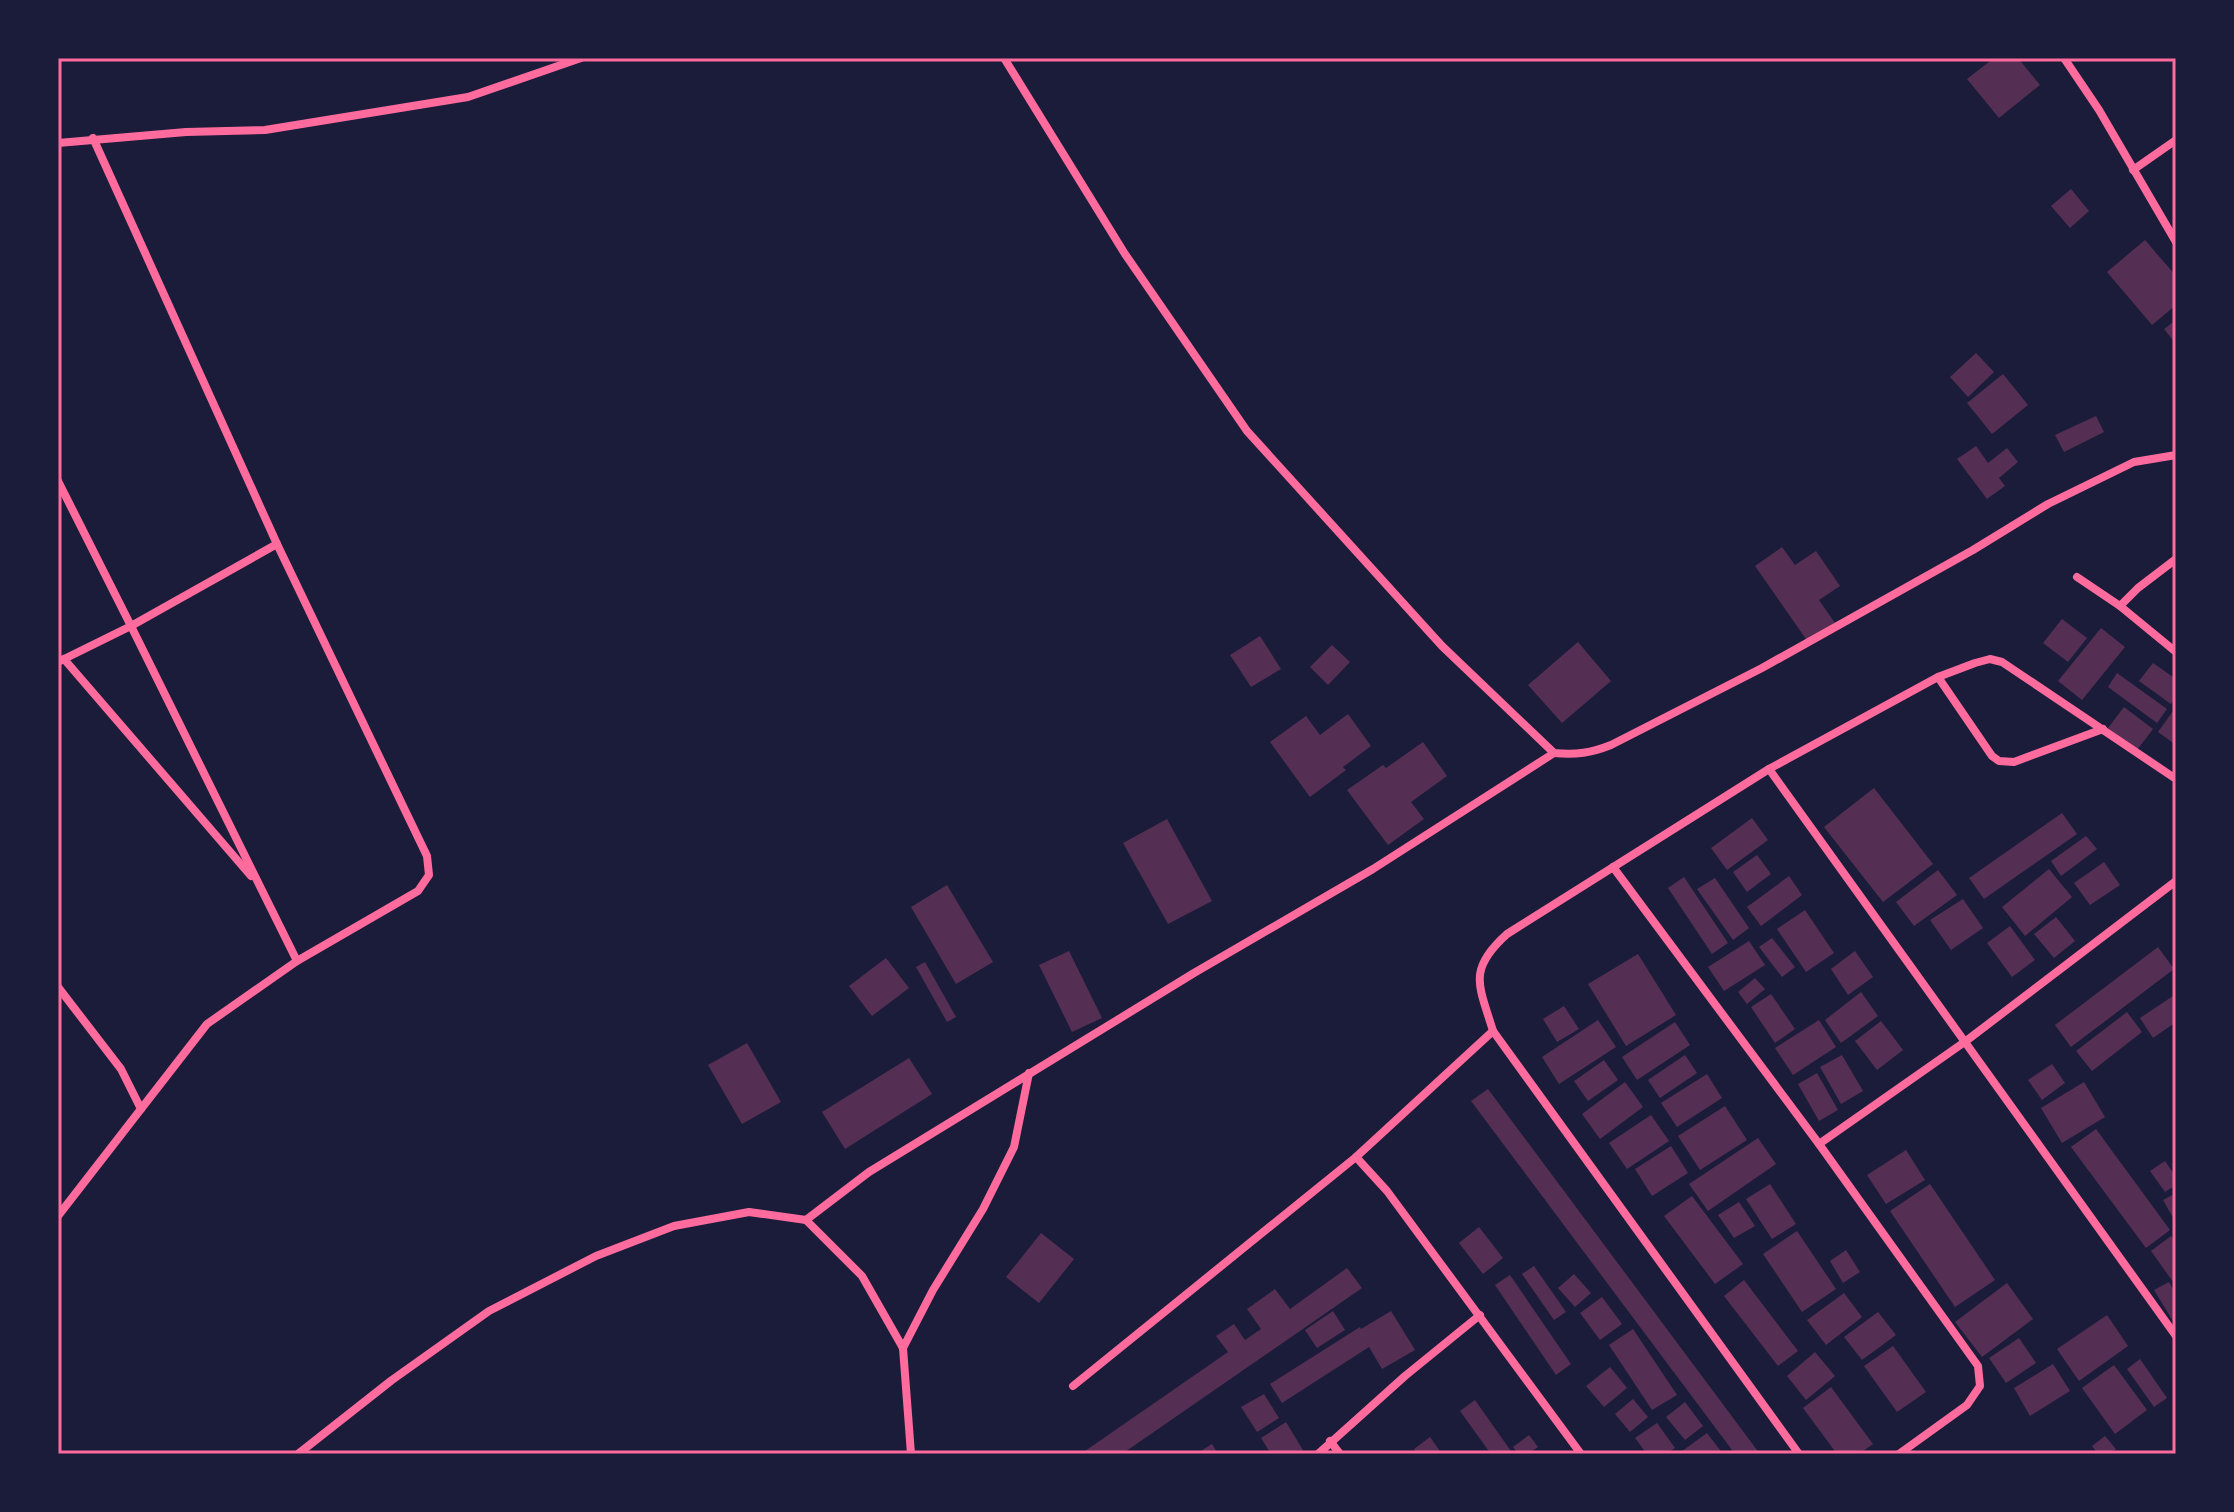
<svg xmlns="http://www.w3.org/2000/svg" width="2234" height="1512" viewBox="0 0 2234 1512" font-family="'Fira Sans',sans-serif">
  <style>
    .building { fill: #542f53 }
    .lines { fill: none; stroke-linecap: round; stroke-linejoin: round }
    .minor { stroke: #ff6b9d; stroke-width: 8 }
    .neatline { fill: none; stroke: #ff6b9d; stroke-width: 3 }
  </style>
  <rect width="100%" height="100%" fill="#1b1b3a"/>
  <g class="building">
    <polygon points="1994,58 2018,58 2040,85 1999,118 1967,79"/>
    <polygon points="2071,189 2089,211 2070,228 2051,206"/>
    <polygon points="2145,240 2176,276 2176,305 2152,325 2107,272"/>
    <polygon points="2176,320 2176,344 2164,329"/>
    <polygon points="1976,353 1994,372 1968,397 1950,377"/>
    <polygon points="2003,374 2028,405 1992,434 1967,403"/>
    <polygon points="2096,416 2104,432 2064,452 2055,435"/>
    <polygon points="1976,446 1988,463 2007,448 2018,462 1999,478 2005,486 1987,499 1957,459"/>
    <polygon points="1782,547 1795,565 1816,551 1840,586 1819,600 1835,623 1808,642 1755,566"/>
    <polygon points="2062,619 2087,638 2068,662 2043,643"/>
    <polygon points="2101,628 2125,647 2082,700 2058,681"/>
    <polygon points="1260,636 1281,669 1251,687 1230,655"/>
    <polygon points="1578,642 1611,681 1562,723 1528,685"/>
    <polygon points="1332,645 1350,662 1328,685 1310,667"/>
    <polygon points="2153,663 2176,679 2176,696 2171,704 2139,681"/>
    <polygon points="2117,673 2167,709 2157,723 2108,687"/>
    <polygon points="2124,707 2153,729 2137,750 2108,728"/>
    <polygon points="2173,711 2176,713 2176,745 2158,732"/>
    <polygon points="1348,714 1371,746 1343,767 1346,770 1310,797 1270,742 1306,716 1320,735"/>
    <polygon points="1423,742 1447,776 1411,802 1424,819 1388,845 1347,790 1383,765 1386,768"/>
    <polygon points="1874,788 1933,864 1883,902 1824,827"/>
    <polygon points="2062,813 2077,834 1984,899 1969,878"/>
    <polygon points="1752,818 1768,840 1727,870 1711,848"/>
    <polygon points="1167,819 1212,901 1168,924 1123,843"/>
    <polygon points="2086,836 2097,849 2061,876 2051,861"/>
    <polygon points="1757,855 1771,874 1747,892 1733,872"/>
    <polygon points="2104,862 2120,885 2090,905 2074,883"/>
    <polygon points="2049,869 2072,897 2025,936 2002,907"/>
    <polygon points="1938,870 1957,895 1914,926 1896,902"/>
    <polygon points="1789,876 1802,895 1761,926 1747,907"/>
    <polygon points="1684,877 1728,943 1712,954 1668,888"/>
    <polygon points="1715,878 1749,928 1733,940 1697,889"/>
    <polygon points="947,885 993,962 956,984 911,907"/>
    <polygon points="1963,899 1983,928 1951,950 1930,920"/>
    <polygon points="1805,910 1834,953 1806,972 1777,929"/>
    <polygon points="2056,917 2075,941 2054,958 2034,934"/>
    <polygon points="2010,926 2035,960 2012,977 1987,943"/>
    <polygon points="1772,938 1795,967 1782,977 1759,947"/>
    <polygon points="1749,941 1765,965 1724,991 1708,967"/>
    <polygon points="2158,947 2174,969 2071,1047 2055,1025"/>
    <polygon points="1069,951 1102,1018 1072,1032 1039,965"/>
    <polygon points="1855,951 1873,977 1848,995 1831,969"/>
    <polygon points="1638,954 1676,1015 1626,1046 1588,984"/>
    <polygon points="886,958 909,988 872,1016 849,986"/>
    <polygon points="925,962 956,1017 947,1022 916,967"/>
    <polygon points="1755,978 1765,989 1747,1004 1738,992"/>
    <polygon points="1861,992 1878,1016 1841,1043 1825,1020"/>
    <polygon points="1771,994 1795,1029 1775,1043 1751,1007"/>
    <polygon points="2173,996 2176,1001 2176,1022 2153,1038 2140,1018"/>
    <polygon points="1564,1006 1579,1029 1557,1042 1543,1019"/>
    <polygon points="2127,1012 2142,1032 2092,1071 2076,1051"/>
    <polygon points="1598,1020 1616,1047 1559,1084 1542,1057"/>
    <polygon points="1819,1020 1836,1047 1793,1075 1775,1048"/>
    <polygon points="1881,1021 1903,1050 1877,1070 1855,1041"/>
    <polygon points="1675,1022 1690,1045 1637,1080 1622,1057"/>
    <polygon points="747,1043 781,1102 742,1124 708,1065"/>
    <polygon points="1685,1055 1697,1073 1660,1098 1648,1080"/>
    <polygon points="1842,1055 1863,1091 1841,1104 1820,1067"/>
    <polygon points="909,1058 932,1094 845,1149 822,1112"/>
    <polygon points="1604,1060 1618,1080 1588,1101 1574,1081"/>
    <polygon points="2052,1064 2065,1083 2042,1100 2028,1080"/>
    <polygon points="1817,1073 1838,1110 1819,1121 1798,1084"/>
    <polygon points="1707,1074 1722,1098 1677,1127 1661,1103"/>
    <polygon points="1625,1082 1643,1107 1600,1139 1582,1114"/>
    <polygon points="2084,1082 2105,1117 2062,1143 2041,1108"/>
    <polygon points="1488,1089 1760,1454 1735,1454 1471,1101"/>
    <polygon points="1725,1106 1747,1140 1700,1170 1678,1136"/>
    <polygon points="1651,1115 1669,1141 1627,1169 1609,1143"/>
    <polygon points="2096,1129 2170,1230 2146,1248 2071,1147"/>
    <polygon points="1758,1138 1776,1164 1708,1211 1689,1184"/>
    <polygon points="1671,1146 1688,1173 1652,1196 1635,1169"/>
    <polygon points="1906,1150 1925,1180 1886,1204 1867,1175"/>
    <polygon points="2165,1161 2176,1177 2176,1185 2165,1192 2150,1171"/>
    <polygon points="1770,1184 1796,1224 1772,1239 1746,1199"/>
    <polygon points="1930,1184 1995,1280 1955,1307 1890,1211"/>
    <polygon points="2176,1193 2176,1223 2163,1200"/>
    <polygon points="1692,1196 1743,1264 1715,1284 1664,1216"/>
    <polygon points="1739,1202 1755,1226 1734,1238 1718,1215"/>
    <polygon points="1479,1227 1503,1258 1483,1274 1459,1243"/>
    <polygon points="1797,1231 1836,1289 1802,1312 1763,1254"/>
    <polygon points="1041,1233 1074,1259 1039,1303 1006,1277"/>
    <polygon points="2171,1236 2176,1242 2176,1286 2151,1251"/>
    <polygon points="1846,1250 1860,1272 1843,1283 1830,1261"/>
    <polygon points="1534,1266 1566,1312 1554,1320 1522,1274"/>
    <polygon points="1347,1268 1362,1288 1122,1454 1087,1454 1085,1451 1228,1352 1216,1336 1234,1324 1245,1340 1261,1329 1247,1309 1275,1289 1290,1309"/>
    <polygon points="1574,1274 1591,1293 1575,1307 1558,1288"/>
    <polygon points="1510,1275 1571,1364 1556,1375 1495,1285"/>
    <polygon points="1744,1280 1798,1351 1778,1366 1724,1296"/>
    <polygon points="2169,1282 2176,1294 2176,1326 2154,1290"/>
    <polygon points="2007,1283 2033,1319 1982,1357 1955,1322"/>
    <polygon points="1844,1293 1862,1317 1826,1345 1807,1320"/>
    <polygon points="1602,1297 1622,1324 1600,1340 1580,1313"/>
    <polygon points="1333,1311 1345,1330 1317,1348 1305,1330"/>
    <polygon points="1391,1311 1415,1350 1382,1369 1369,1347 1282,1403 1270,1384 1360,1327 1361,1329"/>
    <polygon points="1878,1312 1896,1335 1862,1360 1844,1337"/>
    <polygon points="2107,1315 2128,1346 2079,1381 2057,1349"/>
    <polygon points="1633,1329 1677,1395 1652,1410 1609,1345"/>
    <polygon points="2019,1338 2036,1363 2006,1383 1989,1358"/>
    <polygon points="1893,1346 1926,1392 1897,1412 1864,1366"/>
    <polygon points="1815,1352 1835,1376 1806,1400 1787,1376"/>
    <polygon points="2140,1359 2167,1398 2154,1407 2127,1369"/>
    <polygon points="2053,1364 2070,1391 2030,1416 2014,1388"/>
    <polygon points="2114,1365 2147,1410 2115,1434 2082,1388"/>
    <polygon points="1610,1367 1627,1388 1604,1407 1586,1386"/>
    <polygon points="1831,1387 1873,1444 1859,1454 1837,1454 1803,1408"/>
    <polygon points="1264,1394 1279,1418 1257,1432 1241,1407"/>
    <polygon points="1633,1399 1648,1417 1630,1432 1615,1414"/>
    <polygon points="1475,1400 1513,1454 1491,1454 1460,1411"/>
    <polygon points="1685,1402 1703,1426 1685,1440 1666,1417"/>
    <polygon points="1286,1422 1303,1450 1297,1454 1271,1454 1261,1438"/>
    <polygon points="1657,1423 1675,1448 1666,1454 1647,1454 1635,1438"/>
    <polygon points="1707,1433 1723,1454 1678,1454"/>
    <polygon points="1529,1435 1538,1447 1528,1454 1518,1454 1513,1447"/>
    <polygon points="2105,1436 2116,1449 2110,1454 2098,1454 2092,1446"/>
    <polygon points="1430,1437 1442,1454 1417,1454 1414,1449"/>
    <polygon points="1212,1444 1218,1454 1196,1454"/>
  </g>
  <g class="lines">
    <g class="minor">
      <path d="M1004,58L1125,254L1247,431L1442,646L1554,753C1576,755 1591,753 1611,745L1762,668L1973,550L2048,504L2134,462L2176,455"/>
      <polyline points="2064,58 2099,110 2176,242"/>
      <polyline points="93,138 277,544 427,856 429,875 418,891 297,961 207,1024 141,1109"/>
      <polyline points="58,143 186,132 265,130 468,97 581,58"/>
      <polyline points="2133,170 2176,140"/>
      <polyline points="58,481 131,626 58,662"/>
      <polyline points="277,544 131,626 297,961"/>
      <polyline points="2077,577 2120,606 2176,652"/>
      <polyline points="2120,606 2138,588 2176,559"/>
      <polyline points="64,659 251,876"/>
      <polyline points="1938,677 1992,756 1999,761 2014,762 2103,729"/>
      <polyline points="1769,769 2176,1336"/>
      <polyline points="1613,867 1819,1144 1978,1366 1980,1386 1967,1405 1899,1454"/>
      <polyline points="58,987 121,1069 141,1109 58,1216"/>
      <polyline points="1819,1144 1966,1041 2176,881"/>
      <polyline points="1356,1157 1387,1191 1581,1454"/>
      <polyline points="806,1220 869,1172 1194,973 1373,869 1554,753"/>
      <polyline points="903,1348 933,1290 983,1209 1014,1147 1029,1073"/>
      <polyline points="1073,1386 1356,1157 1493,1031"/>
      <polyline points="1330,1441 1340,1454"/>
      <polyline points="298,1454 392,1380 489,1311 596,1256 674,1226 749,1212 806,1220 862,1276 903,1348 911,1454"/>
      <polyline points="1318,1454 1405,1376 1480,1315"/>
      <path d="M1799,1454L1493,1031C1479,985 1467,970 1507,934L1769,769L1938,677L1975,663L1990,659L2002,662L2176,779"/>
    </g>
  </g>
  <rect width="2234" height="1512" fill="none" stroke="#1b1b3a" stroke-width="120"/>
  <rect x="60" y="60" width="2114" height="1392" class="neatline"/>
</svg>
